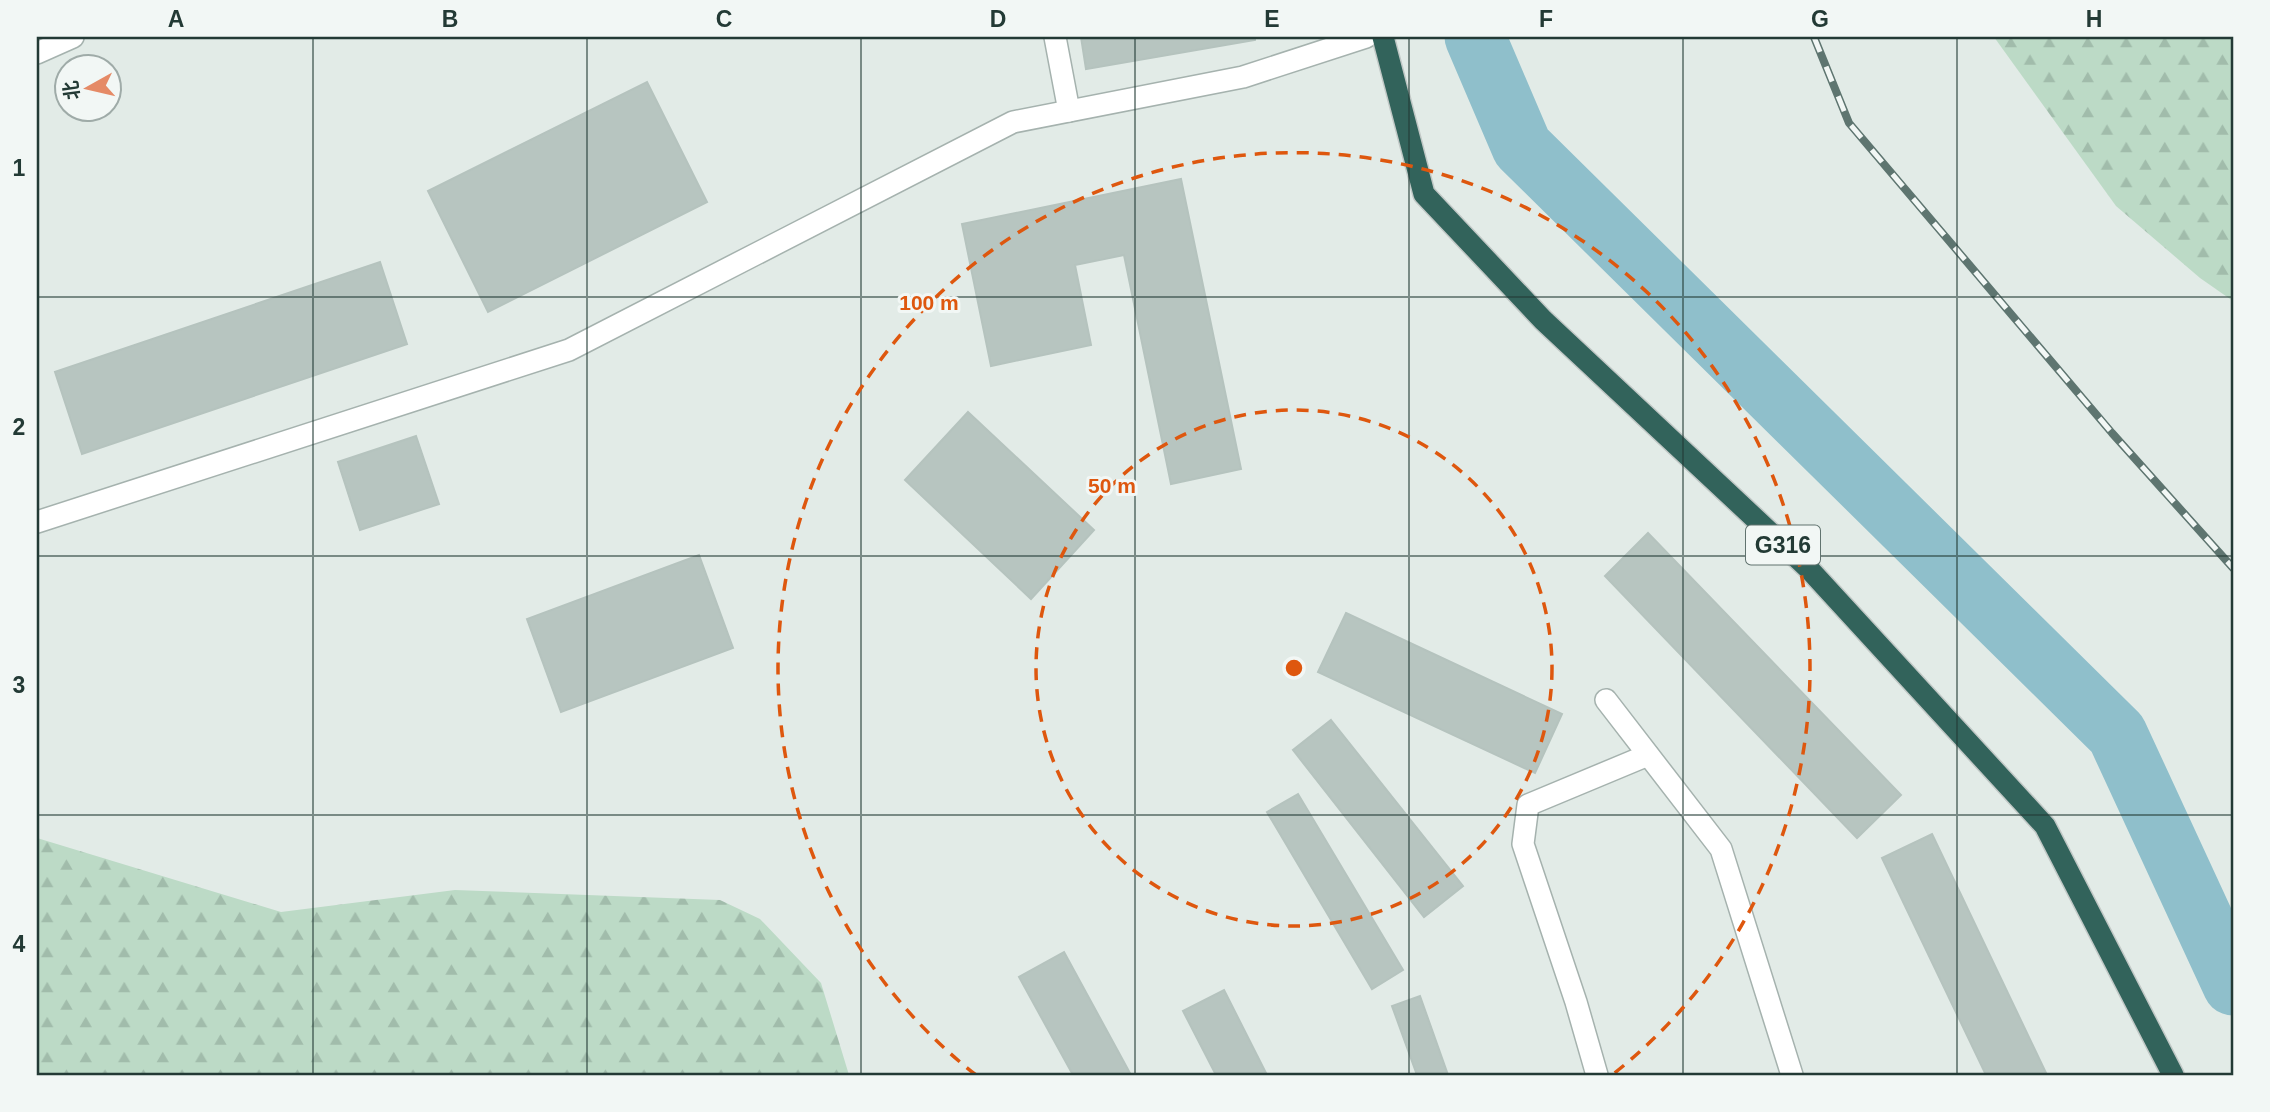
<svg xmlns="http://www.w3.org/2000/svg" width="2270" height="1112" viewBox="0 0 2270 1112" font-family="Helvetica,'Noto Sans SC',sans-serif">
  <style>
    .forest { fill: url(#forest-firs) }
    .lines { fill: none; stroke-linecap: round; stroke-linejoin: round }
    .river { stroke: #8fbfcb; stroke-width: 61 }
    .building { fill: #b7c5c0; stroke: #b5c3be; stroke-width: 2 }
    .minor-casing { stroke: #a5b2ae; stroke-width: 24 }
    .highway-casing { stroke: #c1c8c6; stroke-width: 24 }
    .minor { stroke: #fff; stroke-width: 21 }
    .highway { stroke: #32635b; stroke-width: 21 }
    .rail-casing { stroke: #5e7570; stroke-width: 8 }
    .rail { stroke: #f2f7f5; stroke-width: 5; stroke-dasharray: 16; stroke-linecap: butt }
    .grid { fill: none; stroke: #233a35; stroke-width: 2; stroke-opacity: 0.55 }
    .ring { fill: none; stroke: #de570e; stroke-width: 3.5; stroke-dasharray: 12 9 }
    .labels { text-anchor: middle; stroke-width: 6; stroke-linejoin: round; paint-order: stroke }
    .shield { fill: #f2f7f5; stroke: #61736f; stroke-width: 2 }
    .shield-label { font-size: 23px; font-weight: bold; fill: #233a35 }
    .centre { fill: #de570e; stroke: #f2f7f5; stroke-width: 3.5 }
    .ring-label { font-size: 21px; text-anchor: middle; font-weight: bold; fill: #de570e; stroke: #f2f7f5; stroke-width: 6; stroke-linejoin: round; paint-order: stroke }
    .neatline { fill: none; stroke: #233a35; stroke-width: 2.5 }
    .grid-label { font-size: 23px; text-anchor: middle; font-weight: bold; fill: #233a35 }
  </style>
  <defs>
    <pattern id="forest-firs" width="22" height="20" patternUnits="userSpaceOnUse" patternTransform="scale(1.75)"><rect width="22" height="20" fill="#bcdac6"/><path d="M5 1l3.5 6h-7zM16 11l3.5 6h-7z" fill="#a1bcab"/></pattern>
  </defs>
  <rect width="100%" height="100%" fill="#e2ebe7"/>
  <g class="forest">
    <polygon points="1994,37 2233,37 2233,301 2200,278 2116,206"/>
    <polygon points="37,838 281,912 455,890 720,900 760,919 821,983 849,1075 37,1075"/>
  </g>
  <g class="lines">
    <polyline class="river" points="1475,37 1522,147 2117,734 2233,985"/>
  </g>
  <g class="building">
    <polygon points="1081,37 1255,37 1255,40 1086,69"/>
    <polygon points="647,82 707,202 488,312 428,191"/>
    <polygon points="1181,179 1241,469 1171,484 1124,255 1075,265 1091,345 991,366 962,224"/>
    <polygon points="380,262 407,344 82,454 55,372"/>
    <polygon points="968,412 1094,530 1031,599 905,480"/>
    <polygon points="416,436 439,504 360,530 338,462"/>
    <polygon points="1648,533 1901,795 1857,838 1605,576"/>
    <polygon points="699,555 733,648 561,712 527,619"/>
    <polygon points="1346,613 1562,714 1535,773 1318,672"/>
    <polygon points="1331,720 1463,886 1424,917 1293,750"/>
    <polygon points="1298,794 1403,970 1372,989 1267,812"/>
    <polygon points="1932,834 2047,1075 1986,1075 1882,858"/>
    <polygon points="1064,952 1131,1075 1073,1075 1019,977"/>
    <polygon points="1224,990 1267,1075 1216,1075 1183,1011"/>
    <polygon points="1420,996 1448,1075 1417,1075 1392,1006"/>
  </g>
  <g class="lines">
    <g class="minor-casing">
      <g id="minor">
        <polyline points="1055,37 1069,111"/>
        <polyline points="37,53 73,37"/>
        <polyline points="37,522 569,350 1013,122 1243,77 1366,37"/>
        <polyline points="1606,700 1721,849 1792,1075"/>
        <polyline points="1597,1075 1576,1002 1523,844 1528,805 1648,755"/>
      </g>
    </g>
    <g class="highway-casing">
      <polyline id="highway" points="1383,37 1424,194 1543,320 1809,569 2045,826 2173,1075"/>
    </g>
    <use href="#minor" class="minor"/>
    <use href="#highway" class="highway"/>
    <g class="rail-casing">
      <polyline id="rail" points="1814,37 1849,123 2112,433 2233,568"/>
    </g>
    <use href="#rail" class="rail"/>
  </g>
  <path class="grid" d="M313,37V1075M587,37V1075M861,37V1075M1135,37V1075M1409,37V1075M1683,37V1075M1957,37V1075M37,297H2233M37,556H2233M37,815H2233"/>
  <g class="ring">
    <circle cx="1294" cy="668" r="258"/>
    <path d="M976 1075A516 516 0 1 1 1612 1075"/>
  </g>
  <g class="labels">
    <rect class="shield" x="1746" y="525.5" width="74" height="39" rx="5"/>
    <g class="shield-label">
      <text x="1783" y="553">G316</text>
    </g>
  </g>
  <circle cx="1294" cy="668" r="10" class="centre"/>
  <g class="ring-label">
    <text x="929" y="310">100 m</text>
    <text x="1112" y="493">50 m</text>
  </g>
  <rect width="2270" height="1112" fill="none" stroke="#f2f7f5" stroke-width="77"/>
  <g transform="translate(88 88) rotate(262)"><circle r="33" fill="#f2f7f5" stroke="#9faba8" stroke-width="2"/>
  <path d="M0-5L12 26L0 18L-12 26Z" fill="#e58a66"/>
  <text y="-10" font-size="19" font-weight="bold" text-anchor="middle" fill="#233a35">北</text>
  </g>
  <rect x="38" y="38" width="2194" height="1036" class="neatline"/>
  <g class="grid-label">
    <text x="176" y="27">A</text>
    <text x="450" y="27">B</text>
    <text x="724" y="27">C</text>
    <text x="998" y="27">D</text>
    <text x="1272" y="27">E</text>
    <text x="1546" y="27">F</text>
    <text x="1820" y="27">G</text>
    <text x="2094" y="27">H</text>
    <text x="19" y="176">1</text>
    <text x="19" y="435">2</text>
    <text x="19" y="693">3</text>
    <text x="19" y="952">4</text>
  </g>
</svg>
